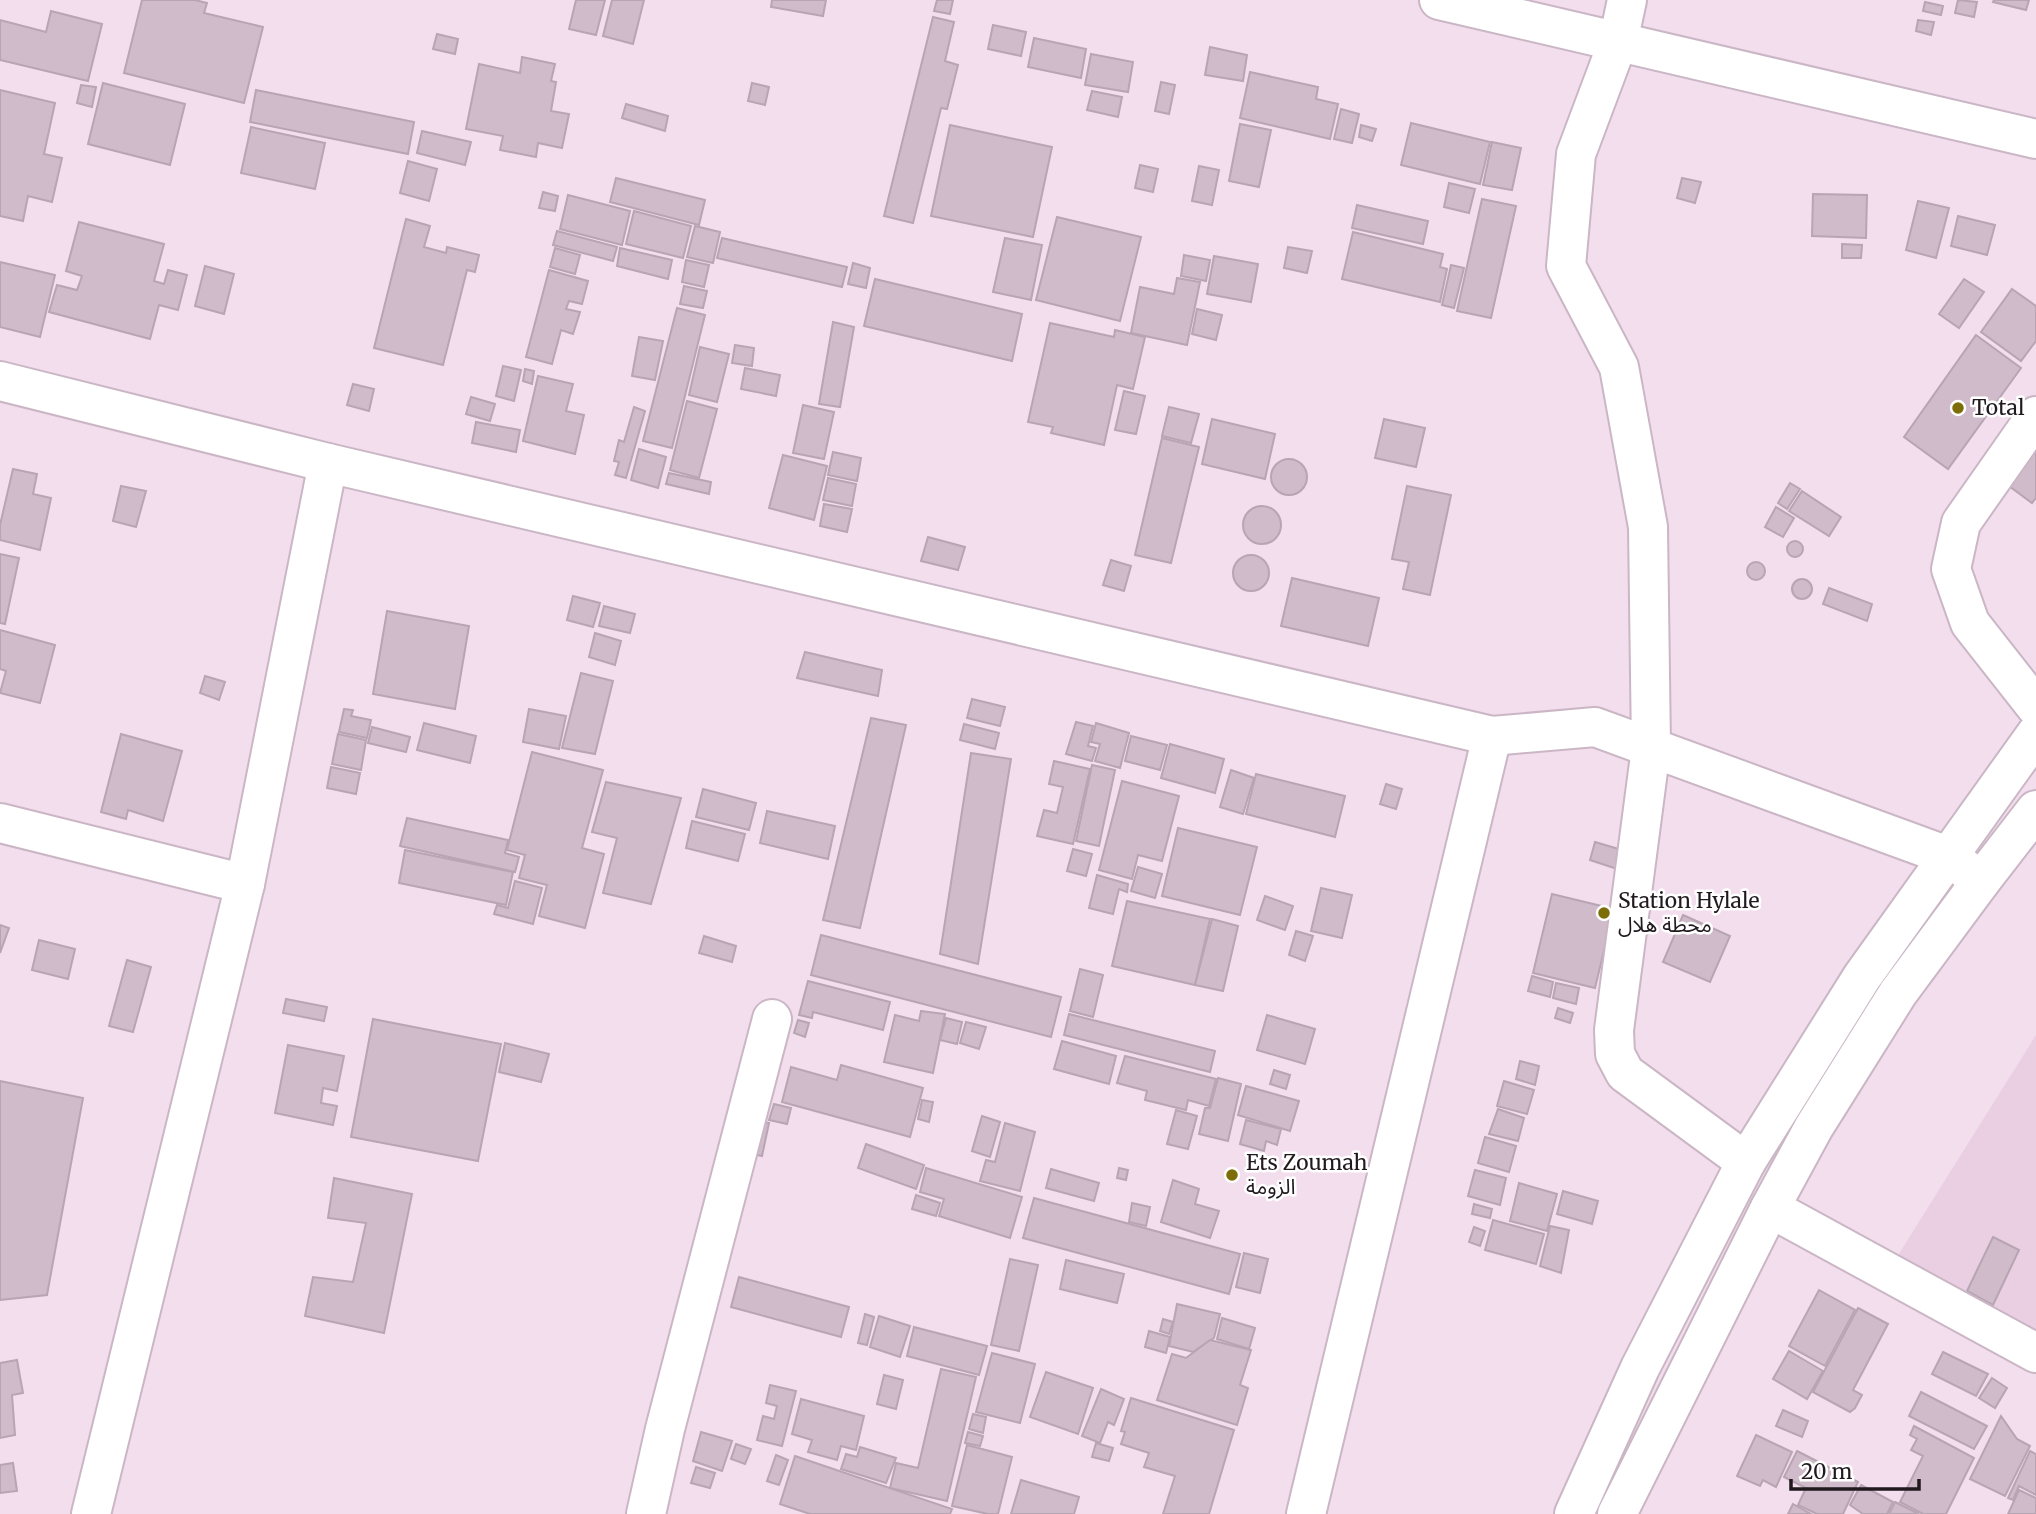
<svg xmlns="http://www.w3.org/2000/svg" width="2036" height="1514" viewBox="0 0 2036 1514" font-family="Merriweather,'Noto Sans Arabic',serif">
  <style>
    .built { fill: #eacfe3 }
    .building { fill: #cfbbc9; stroke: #b8a5b3; stroke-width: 2 }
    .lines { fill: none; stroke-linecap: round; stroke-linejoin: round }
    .minor-casing { stroke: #cab6c5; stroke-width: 42 }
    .major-casing { stroke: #cab6c5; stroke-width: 42 }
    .minor { stroke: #fff; stroke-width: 38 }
    .major { stroke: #fff; stroke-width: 38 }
    .poi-dot { fill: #7c6d09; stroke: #fff; stroke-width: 2.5 }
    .labels { text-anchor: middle; stroke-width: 5; stroke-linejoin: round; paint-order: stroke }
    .poi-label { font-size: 21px; fill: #20191e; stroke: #fff; text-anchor: start }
  </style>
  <rect width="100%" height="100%" fill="#f3deed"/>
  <polygon class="built" points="2036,1035 2036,1344 1890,1268"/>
  <g class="building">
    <polygon points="142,0 195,0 207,3 204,13 263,27 244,103 124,73"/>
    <polygon points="576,0 605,0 596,35 569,29"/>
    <polygon points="612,0 644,0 633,44 603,36"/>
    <polygon points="772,0 826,0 823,16 771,7"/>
    <polygon points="937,0 953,0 950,14 934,11"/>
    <polygon points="1958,0 1977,2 1974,17 1955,13"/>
    <polygon points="1994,0 2029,0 2026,10 1993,2"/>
    <polygon points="1925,2 1943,6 1941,15 1923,11"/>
    <polygon points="51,11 102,24 88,81 0,60 0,20 46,32"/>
    <polygon points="933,17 954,22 945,61 958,65 947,109 941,108 913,223 884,216"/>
    <polygon points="1918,20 1934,22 1931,35 1916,31"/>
    <polygon points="993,25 1026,32 1021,56 988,49"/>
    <polygon points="437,34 458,39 455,54 433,49"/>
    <polygon points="1034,38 1086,49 1081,78 1028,67"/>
    <polygon points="1210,47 1247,55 1243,81 1205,75"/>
    <polygon points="1091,54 1133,62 1128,92 1085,85"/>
    <polygon points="522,57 555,64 551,81 556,82 551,111 569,114 562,148 538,143 536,157 500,150 503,136 466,129 479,64 520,73"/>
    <polygon points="1250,72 1318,87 1316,99 1338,104 1330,139 1240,118"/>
    <polygon points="1161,82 1175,85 1169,114 1155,111"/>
    <polygon points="103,83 185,104 170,165 88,144"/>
    <polygon points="752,83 769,87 765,105 748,101"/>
    <polygon points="81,85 96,87 92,107 77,103"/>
    <polygon points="0,90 55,103 44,154 62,158 52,202 28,196 23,221 0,216"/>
    <polygon points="256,90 414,122 408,154 250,122"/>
    <polygon points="1092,91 1122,97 1118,117 1087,110"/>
    <polygon points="626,104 668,116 665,131 622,118"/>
    <polygon points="1341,109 1359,114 1352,143 1334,139"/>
    <polygon points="1411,123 1490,142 1480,184 1401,165"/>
    <polygon points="1240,124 1271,130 1259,187 1229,181"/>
    <polygon points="950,125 1052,147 1033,237 931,216"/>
    <polygon points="1361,125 1376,129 1372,141 1359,137"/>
    <polygon points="251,127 325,143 315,189 241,173"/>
    <polygon points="422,131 471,142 465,165 417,153"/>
    <polygon points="1492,142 1521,148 1512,190 1483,185"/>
    <polygon points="408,161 437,169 429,201 400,193"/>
    <polygon points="1140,165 1158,169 1153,192 1135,188"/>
    <polygon points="1199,166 1219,170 1212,205 1192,201"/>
    <polygon points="616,178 705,200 699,225 610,202"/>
    <polygon points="1682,178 1701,182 1695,203 1677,198"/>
    <polygon points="1449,183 1475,189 1469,213 1444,207"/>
    <polygon points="543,192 558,196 555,211 539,208"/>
    <polygon points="1813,194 1867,195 1866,238 1812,236"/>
    <polygon points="568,195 630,211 622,245 560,229"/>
    <polygon points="1482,199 1516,206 1491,318 1457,311"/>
    <polygon points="1918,201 1949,208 1936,258 1906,250"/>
    <polygon points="1357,205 1428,221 1423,244 1352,228"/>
    <polygon points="634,211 691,226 683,258 626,244"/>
    <polygon points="1958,216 1995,225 1987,255 1951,246"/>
    <polygon points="1057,217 1141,237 1120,321 1036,300"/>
    <polygon points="406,219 430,226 424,247 446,253 447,247 479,255 475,272 467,270 443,365 374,348"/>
    <polygon points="79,222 164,244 154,281 164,284 168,270 187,275 178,310 159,305 150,339 49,312 57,285 77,290 82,276 66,271"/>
    <polygon points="695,226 720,232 713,263 687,257"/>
    <polygon points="557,231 617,247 613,261 553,245"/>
    <polygon points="1353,232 1443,254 1440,267 1447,269 1440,302 1342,279"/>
    <polygon points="722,238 847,267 842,287 717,258"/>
    <polygon points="1005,238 1042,245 1031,300 993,292"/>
    <polygon points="1842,244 1862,245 1861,258 1842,258"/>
    <polygon points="1288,247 1312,251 1307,273 1284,268"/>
    <polygon points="555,248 580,255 575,274 550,267"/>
    <polygon points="620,248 672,260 668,279 617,266"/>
    <polygon points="1184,255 1210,260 1206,281 1181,276"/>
    <polygon points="1214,256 1258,264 1251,302 1207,294"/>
    <polygon points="686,260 709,265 704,287 682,282"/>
    <polygon points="0,262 55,275 40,337 0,327"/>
    <polygon points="853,263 870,268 866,288 848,284"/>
    <polygon points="1451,265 1464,268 1454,308 1442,305"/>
    <polygon points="205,266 234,274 224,314 195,306"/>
    <polygon points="549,270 588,281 582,304 569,301 566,309 580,312 573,334 561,330 552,364 526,357"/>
    <polygon points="1177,278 1200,282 1187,345 1131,333 1140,287 1174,294"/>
    <polygon points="875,279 1022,314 1012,361 864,326"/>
    <polygon points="1964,279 1984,292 1959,328 1939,314"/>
    <polygon points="684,286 707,291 703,308 680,304"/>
    <polygon points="2012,289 2036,306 2036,341 2021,361 1981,332"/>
    <polygon points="677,308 705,315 672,448 643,441"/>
    <polygon points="1197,309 1222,315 1216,340 1192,334"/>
    <polygon points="833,322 854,327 840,407 819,404"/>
    <polygon points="1050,323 1114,337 1115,330 1145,337 1133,389 1117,385 1104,445 1051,433 1053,427 1028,422"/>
    <polygon points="1976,335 2021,368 1948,469 1904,437"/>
    <polygon points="639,337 663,341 655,380 632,376"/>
    <polygon points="735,345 754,348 752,366 732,363"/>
    <polygon points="700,347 729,354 717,402 689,395"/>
    <polygon points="503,366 521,370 514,401 496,396"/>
    <polygon points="745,368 780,375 776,396 741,389"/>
    <polygon points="525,369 534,371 532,384 523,381"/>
    <polygon points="538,376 573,384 566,411 584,415 575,454 523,441"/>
    <polygon points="353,384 374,389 369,411 347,405"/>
    <polygon points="1124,391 1145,396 1136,434 1115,430"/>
    <polygon points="471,397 495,404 490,421 466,414"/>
    <polygon points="687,401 717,409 699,478 670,470"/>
    <polygon points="803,405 834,412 824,459 793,453"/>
    <polygon points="634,407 645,411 626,478 615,475 619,462 614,461 619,440 624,442"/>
    <polygon points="1169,407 1199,414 1191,443 1162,436"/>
    <polygon points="1212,419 1275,434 1265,479 1202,464"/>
    <polygon points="1384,419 1425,428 1416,467 1375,458"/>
    <polygon points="476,422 520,430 516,452 472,443"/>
    <polygon points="1162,438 1199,447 1171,563 1135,555"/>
    <polygon points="2036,441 2036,498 2032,503 2005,483"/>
    <polygon points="639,449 666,457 658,488 631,480"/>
    <polygon points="833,452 861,458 857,481 828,475"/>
    <polygon points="783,455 827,466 814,520 769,508"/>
    <circle cx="1289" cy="477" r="18"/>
    <polygon points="13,469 37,474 33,494 51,498 40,550 0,540 0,525"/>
    <polygon points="669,473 711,482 709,494 666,484"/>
    <polygon points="828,478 856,484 852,506 823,500"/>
    <polygon points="1790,483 1800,489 1787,509 1778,503"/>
    <polygon points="121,486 146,491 136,527 113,521"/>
    <polygon points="1407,486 1451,495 1430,595 1403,589 1409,562 1392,559"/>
    <polygon points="1802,491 1841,517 1829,536 1789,511"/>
    <polygon points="824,504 852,509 847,532 820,526"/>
    <circle cx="1262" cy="525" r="19"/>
    <polygon points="1776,507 1794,518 1783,537 1765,527"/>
    <polygon points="928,537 965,547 958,570 921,561"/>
    <circle cx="1795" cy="549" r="8"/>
    <polygon points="0,554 19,558 5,624 0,623"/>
    <circle cx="1251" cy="573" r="18"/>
    <polygon points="1111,560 1131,566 1124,591 1103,585"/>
    <circle cx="1756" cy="571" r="9"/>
    <polygon points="1292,578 1379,598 1368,646 1281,626"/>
    <circle cx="1802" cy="589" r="10"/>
    <polygon points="1829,588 1872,604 1867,621 1823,604"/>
    <polygon points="573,596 600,603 593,627 567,620"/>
    <polygon points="604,606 635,614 630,633 599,626"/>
    <polygon points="387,611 469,626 455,709 373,694"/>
    <polygon points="0,630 55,645 40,703 0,693 6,671 0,669"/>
    <polygon points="595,633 621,641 615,665 589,657"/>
    <polygon points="805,652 882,670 878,696 797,678"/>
    <polygon points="581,673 613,681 595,754 562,748"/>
    <polygon points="205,676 225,682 219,700 200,693"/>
    <polygon points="972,699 1005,707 1000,726 967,718"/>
    <polygon points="344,709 353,710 351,716 371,720 367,738 339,732"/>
    <polygon points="529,709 566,716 559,749 523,742"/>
    <polygon points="871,718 906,725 860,928 823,920"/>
    <polygon points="1076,722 1093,726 1088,746 1096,748 1092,761 1066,754"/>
    <polygon points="424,723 476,736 470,763 417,750"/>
    <polygon points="1096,723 1129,733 1120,768 1095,761 1100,744 1091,742"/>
    <polygon points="964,724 999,733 995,749 960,740"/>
    <polygon points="372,727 410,737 406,752 368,743"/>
    <polygon points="121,734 182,751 163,821 128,810 126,819 101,812"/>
    <polygon points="338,734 366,740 361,770 332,764"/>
    <polygon points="1131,736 1167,745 1160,770 1125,761"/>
    <polygon points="1170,744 1224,759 1215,793 1161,778"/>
    <polygon points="532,752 603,770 582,848 604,854 585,928 539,916 547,885 519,878 525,855 507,850"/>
    <polygon points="971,753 1011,759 978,964 940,954"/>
    <polygon points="1054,761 1090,769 1073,844 1037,836 1044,810 1057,813 1063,787 1049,784"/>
    <polygon points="1092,765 1115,770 1099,846 1076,841"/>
    <polygon points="331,767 360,773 356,794 327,788"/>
    <polygon points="1231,770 1254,778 1243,814 1220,807"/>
    <polygon points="1256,774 1345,796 1335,837 1246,814"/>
    <polygon points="1122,781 1179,796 1162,861 1138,855 1132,879 1099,870"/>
    <polygon points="606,782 681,798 651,904 603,893 617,838 592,832"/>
    <polygon points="1386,784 1402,789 1396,809 1380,804"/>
    <polygon points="703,789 756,803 749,830 696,817"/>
    <polygon points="767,811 835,826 828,859 760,843"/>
    <polygon points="407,818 508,840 505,853 519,857 515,872 400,846"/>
    <polygon points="692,821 745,834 738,861 686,848"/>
    <polygon points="1178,828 1257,847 1240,915 1162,896"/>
    <polygon points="1595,842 1622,850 1617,869 1590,860"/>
    <polygon points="1073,849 1092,854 1086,876 1067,871"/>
    <polygon points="405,850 513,872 506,905 399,883"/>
    <polygon points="1138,867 1162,874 1155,898 1131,891"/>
    <polygon points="1097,875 1128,884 1127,892 1119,889 1113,914 1089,908"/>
    <polygon points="515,881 542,888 533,924 494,914 497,905 508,908"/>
    <polygon points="1321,888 1352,895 1342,938 1311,931"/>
    <polygon points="1552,894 1614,909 1595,988 1533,973"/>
    <polygon points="1265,896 1293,906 1285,930 1257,920"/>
    <polygon points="1127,901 1210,919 1195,985 1112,966"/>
    <polygon points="1683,915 1730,936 1710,982 1663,962"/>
    <polygon points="1212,919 1238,926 1223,991 1195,985"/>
    <polygon points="0,925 9,928 0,953"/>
    <polygon points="1296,931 1313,936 1305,961 1289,955"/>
    <polygon points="821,935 1061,997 1051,1037 811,975"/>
    <polygon points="704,936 736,946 732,962 699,953"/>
    <polygon points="39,940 75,949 68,979 32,970"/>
    <polygon points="127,960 151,967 133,1032 109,1026"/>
    <polygon points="1080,969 1103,975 1093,1017 1070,1011"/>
    <polygon points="1532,976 1553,982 1550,997 1528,991"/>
    <polygon points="808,981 890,1002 883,1030 813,1012 812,1018 799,1015"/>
    <polygon points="1556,983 1579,988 1576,1004 1553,998"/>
    <polygon points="286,999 327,1007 324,1021 283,1013"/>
    <polygon points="1558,1008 1573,1013 1570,1023 1555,1018"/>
    <polygon points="921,1011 945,1014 933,1073 884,1062 895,1015 919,1021"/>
    <polygon points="1069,1014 1215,1051 1210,1072 1064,1035"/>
    <polygon points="1267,1015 1315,1029 1305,1064 1257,1050"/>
    <polygon points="946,1018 962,1022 957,1044 940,1040"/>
    <polygon points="373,1019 501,1044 478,1161 351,1137"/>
    <polygon points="798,1020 809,1023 805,1037 794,1033"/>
    <polygon points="966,1022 986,1027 979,1049 960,1043"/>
    <polygon points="1062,1041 1116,1056 1109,1084 1054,1069"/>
    <polygon points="505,1043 549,1054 541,1082 499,1072"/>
    <polygon points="288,1045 344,1056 337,1091 323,1088 321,1103 337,1106 333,1125 275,1113"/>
    <polygon points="1125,1056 1216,1079 1209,1106 1188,1100 1186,1110 1145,1100 1147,1091 1117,1083"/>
    <polygon points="1520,1061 1539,1066 1535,1085 1516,1079"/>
    <polygon points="841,1065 923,1088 910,1137 782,1102 791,1067 837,1080"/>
    <polygon points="1274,1070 1290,1075 1286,1089 1270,1084"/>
    <polygon points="1218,1078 1241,1084 1228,1141 1199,1134 1205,1108 1210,1108"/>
    <polygon points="0,1081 83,1098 47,1295 0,1300"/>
    <polygon points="1504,1081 1534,1090 1527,1114 1497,1106"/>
    <polygon points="1246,1086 1299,1101 1290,1131 1238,1115"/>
    <polygon points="922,1100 933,1102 929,1122 918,1119"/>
    <polygon points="774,1104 791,1108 787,1124 769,1120"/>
    <polygon points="1498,1109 1524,1118 1518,1141 1489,1134"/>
    <polygon points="1176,1110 1197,1116 1188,1149 1167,1144"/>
    <polygon points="982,1116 1000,1122 990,1157 972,1151"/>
    <polygon points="750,1119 769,1123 762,1156 743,1152"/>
    <polygon points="1246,1120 1281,1129 1277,1145 1266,1141 1264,1151 1240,1144"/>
    <polygon points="1005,1123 1035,1132 1020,1191 980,1181 986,1160 995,1162"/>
    <polygon points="1485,1137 1516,1146 1509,1172 1478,1163"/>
    <polygon points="866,1144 924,1165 916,1189 858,1168"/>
    <polygon points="926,1168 1022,1197 1010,1238 939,1216 944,1199 920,1192"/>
    <polygon points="1119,1168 1128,1170 1126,1180 1117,1178"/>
    <polygon points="1051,1169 1099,1183 1094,1201 1046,1188"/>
    <polygon points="1475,1170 1506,1178 1500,1205 1468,1196"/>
    <polygon points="334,1178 412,1194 384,1333 305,1316 313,1277 353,1282 366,1223 328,1218"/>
    <polygon points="1173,1180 1199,1189 1195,1204 1219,1211 1210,1238 1161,1222"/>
    <polygon points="1519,1183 1557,1194 1547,1231 1510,1221"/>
    <polygon points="1563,1191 1598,1201 1592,1224 1557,1214"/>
    <polygon points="916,1195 940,1203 936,1216 912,1209"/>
    <polygon points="1034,1198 1240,1254 1229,1294 1023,1238"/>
    <polygon points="1132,1203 1150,1207 1146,1226 1129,1222"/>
    <polygon points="1474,1204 1492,1209 1490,1218 1472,1214"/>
    <polygon points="1493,1220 1544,1234 1536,1264 1485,1250"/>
    <polygon points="1550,1226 1569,1230 1561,1273 1540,1266"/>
    <polygon points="1474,1227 1485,1231 1480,1246 1469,1242"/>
    <polygon points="1993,1237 2019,1250 1993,1305 1967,1291"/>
    <polygon points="1244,1253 1268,1259 1260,1293 1236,1287"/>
    <polygon points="1010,1259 1038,1265 1019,1351 991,1345"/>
    <polygon points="1066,1260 1124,1274 1117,1303 1060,1289"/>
    <polygon points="739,1277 849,1307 841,1337 731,1307"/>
    <polygon points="1819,1290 1855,1310 1825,1366 1789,1346"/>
    <polygon points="1177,1304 1220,1314 1214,1338 1193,1352 1169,1346"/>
    <polygon points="1858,1308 1888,1324 1853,1390 1862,1395 1855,1408 1850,1412 1813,1392"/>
    <polygon points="865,1314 874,1317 867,1345 858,1343"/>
    <polygon points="879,1316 910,1326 900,1357 870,1347"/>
    <polygon points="1222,1318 1255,1328 1249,1349 1217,1339"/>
    <polygon points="1163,1319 1173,1322 1169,1334 1160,1331"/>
    <polygon points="914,1327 987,1346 979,1375 907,1356"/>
    <polygon points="1149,1331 1170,1337 1166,1353 1145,1347"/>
    <polygon points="1210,1340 1251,1350 1240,1385 1248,1388 1237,1425 1157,1400 1172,1354 1186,1358"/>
    <polygon points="1789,1351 1823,1371 1807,1399 1773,1379"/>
    <polygon points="1943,1352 1988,1374 1976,1396 1932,1374"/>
    <polygon points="992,1353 1035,1364 1020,1423 976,1412"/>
    <polygon points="17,1360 23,1393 12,1395 15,1435 0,1438 0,1363"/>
    <polygon points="941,1369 976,1377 947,1501 890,1488 896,1463 918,1468"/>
    <polygon points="1046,1372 1093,1388 1078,1434 1030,1417"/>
    <polygon points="884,1375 903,1380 896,1409 877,1404"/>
    <polygon points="1992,1378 2007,1388 1995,1408 1979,1398"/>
    <polygon points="770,1385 796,1391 782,1446 757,1440 763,1416 774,1419 777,1406 766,1403"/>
    <polygon points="1101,1389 1124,1399 1114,1425 1108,1422 1100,1443 1082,1436"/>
    <polygon points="1921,1392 1987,1426 1974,1449 1909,1416"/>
    <polygon points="1131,1398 1234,1430 1209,1514 1163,1514 1175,1476 1144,1467 1149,1453 1121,1444 1125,1432 1121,1431"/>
    <polygon points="801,1399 864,1416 856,1450 841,1446 837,1460 808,1452 812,1440 792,1434"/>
    <polygon points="1783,1410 1808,1421 1802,1437 1776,1426"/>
    <polygon points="973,1414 986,1417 983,1433 969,1429"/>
    <polygon points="2001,1416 2017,1439 2030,1446 2005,1496 1970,1479"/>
    <polygon points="1914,1426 1974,1458 1946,1514 1923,1514 1900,1502 1923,1456 1911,1450 1917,1439 1910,1435"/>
    <polygon points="701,1432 732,1441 722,1471 693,1461"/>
    <polygon points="968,1432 983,1436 980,1446 965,1443"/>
    <polygon points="1756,1435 1792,1452 1776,1487 1763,1480 1760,1486 1737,1476"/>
    <polygon points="1096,1443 1113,1448 1109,1461 1092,1457"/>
    <polygon points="736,1444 751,1449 745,1464 731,1459"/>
    <polygon points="967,1445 1012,1457 998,1514 988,1514 952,1506"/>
    <polygon points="860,1447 896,1458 886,1483 841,1469 846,1454 857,1457"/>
    <polygon points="1797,1451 1858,1482 1843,1514 1817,1514 1798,1505 1806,1488 1784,1477"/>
    <polygon points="2030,1451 2036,1454 2036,1495 2019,1486 2013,1500 2008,1498"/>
    <polygon points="776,1455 788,1460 779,1485 767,1481"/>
    <polygon points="795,1456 952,1509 950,1514 810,1514 780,1504"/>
    <polygon points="13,1463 17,1491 0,1493 0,1465"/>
    <polygon points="696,1467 715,1473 710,1488 691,1483"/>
    <polygon points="1021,1480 1079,1497 1074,1514 1011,1514"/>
    <polygon points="1861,1485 1893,1502 1887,1514 1863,1514 1850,1505"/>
    <polygon points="2019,1490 2036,1498 2036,1514 2008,1514"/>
    <polygon points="1895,1502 1919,1514 1889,1514"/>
    <polygon points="1793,1504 1811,1514 1788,1514"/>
  </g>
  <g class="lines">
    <g class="minor-casing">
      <g id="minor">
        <polyline points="1439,0 2036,139"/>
        <polyline points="1627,0 1618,42 1576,154 1566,266 1619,367 1648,527 1651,748 1614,1030 1615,1054 1625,1073 1746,1162"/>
        <polyline points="0,381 328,463 1492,736 1595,727 1948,856 1981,881"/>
        <polyline points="2036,416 1961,523 1951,569 1970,623 2036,707"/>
        <polyline points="0,823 245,884"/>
        <polyline points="1770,1208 2036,1353"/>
        <polyline points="91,1514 245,884 328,463"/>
        <polyline points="646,1514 665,1429 772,1019"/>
        <polyline points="1306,1514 1492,736"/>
      </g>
    </g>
    <g class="major-casing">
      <g id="major">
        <polyline points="1574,1514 1640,1368 1746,1162 1862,977 2036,734"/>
        <polyline points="1617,1514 1770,1208 1814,1127 1898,993 1981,881 2036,810"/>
      </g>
    </g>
    <use href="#minor" class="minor"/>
    <use href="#major" class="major"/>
  </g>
  <g class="poi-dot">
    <circle cx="1958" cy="408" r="7"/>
    <circle cx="1604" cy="913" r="7"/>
    <circle cx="1232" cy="1175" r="7"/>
  </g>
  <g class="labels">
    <g class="poi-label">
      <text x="1972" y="415">Total</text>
      <text x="1618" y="908">Station Hylale<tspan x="1618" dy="24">محطة هلال</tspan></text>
      <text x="1246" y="1170">Ets Zoumah<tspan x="1246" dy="24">الزومة</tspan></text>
    </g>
  </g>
  <path d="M1791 1479v10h128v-10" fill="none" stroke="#20191e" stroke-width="3.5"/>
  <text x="1801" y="1479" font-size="21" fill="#20191e" stroke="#ffffff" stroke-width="5" paint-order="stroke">20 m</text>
</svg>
